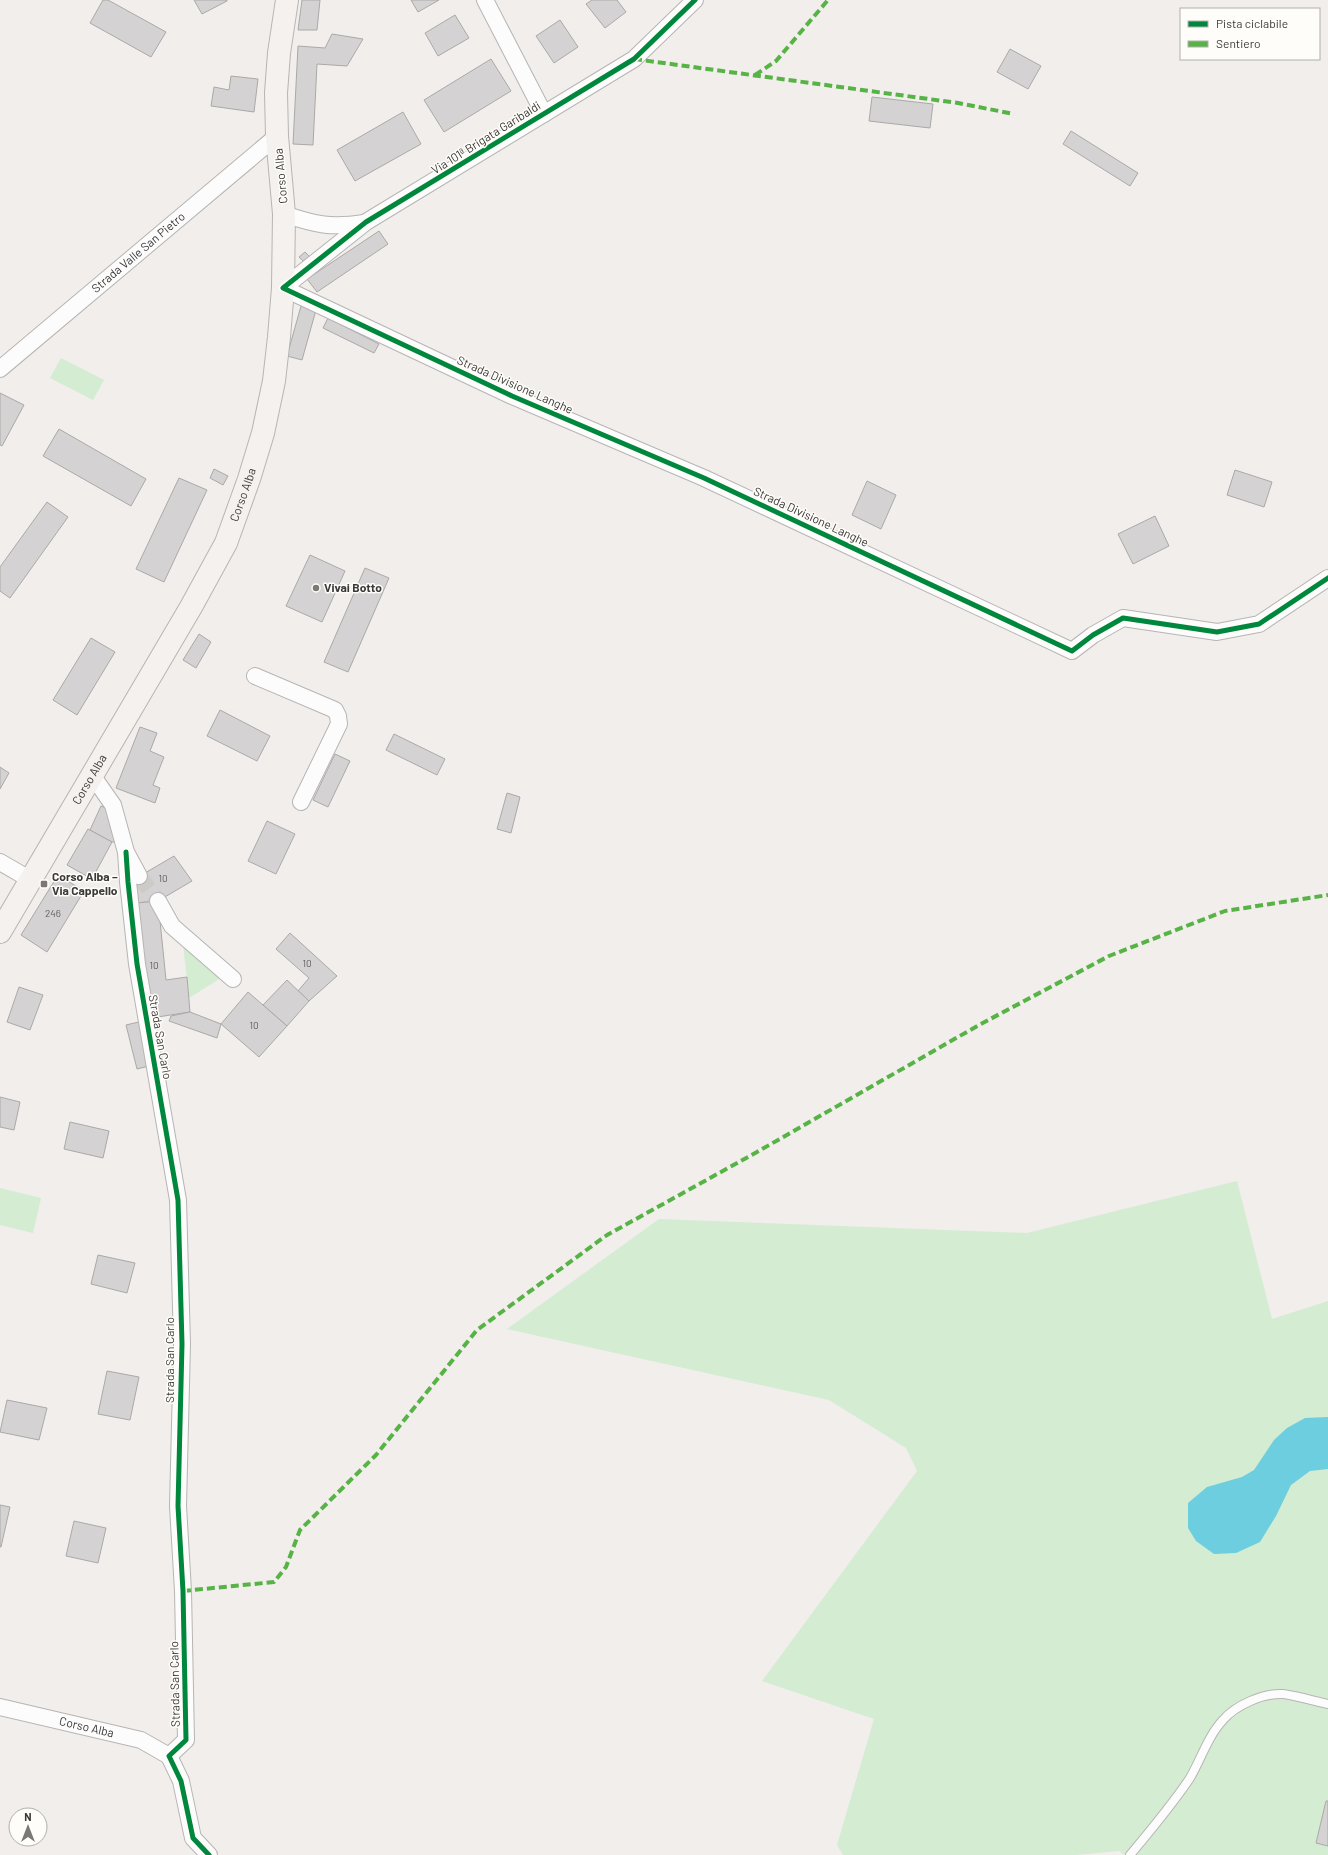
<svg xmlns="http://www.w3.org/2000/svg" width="1328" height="1855" viewBox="0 0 1328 1855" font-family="Barlow,sans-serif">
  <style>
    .green { fill: #d3ecd2 }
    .water { fill: #6ccede }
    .building { fill: #d4d2d2; stroke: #aba9a8 }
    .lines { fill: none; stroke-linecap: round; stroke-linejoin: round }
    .street-tunnel { stroke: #cdcac7; stroke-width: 16; stroke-dasharray: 16 8; stroke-linecap: butt }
    .lane-casing { stroke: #b7b5b3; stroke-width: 10 }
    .street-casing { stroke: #b7b5b3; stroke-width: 18 }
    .secondary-casing { stroke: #b7b5b3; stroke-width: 24 }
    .lane { stroke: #fdfcfc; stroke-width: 8 }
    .street { stroke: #fdfcfc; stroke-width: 16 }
    .secondary { stroke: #f4f1ee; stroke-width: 22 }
    .quiet { stroke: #57b346; stroke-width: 4; stroke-dasharray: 8 4; stroke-linecap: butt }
    .cycleway-casing { stroke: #fffdf9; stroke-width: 8 }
    .cycleway { stroke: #00873e; stroke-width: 5 }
    .poi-dot { fill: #7b7876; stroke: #fffdf9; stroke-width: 1.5 }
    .labels { text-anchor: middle; stroke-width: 3; stroke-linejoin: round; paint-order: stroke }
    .number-label { font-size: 10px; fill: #615f5e }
    .street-label { font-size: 12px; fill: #3b3937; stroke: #fffdf9 }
    .poi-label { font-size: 12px; font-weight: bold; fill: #3b3937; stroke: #fffdf9; text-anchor: start }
  </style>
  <rect width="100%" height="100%" fill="#f1eeeb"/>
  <g class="green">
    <polygon points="61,358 104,380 93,400 50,378"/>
    <polygon points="183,944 224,976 189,998"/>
    <polygon points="1237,1181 1272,1319 1328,1301 1328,1855 1124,1855 1119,1851 1076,1855 843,1855 837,1845 874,1719 762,1681 917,1471 906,1448 829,1400 507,1329 659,1219 1027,1233"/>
    <polygon points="0,1188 41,1198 33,1233 0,1225"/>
  </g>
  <polygon class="water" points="1328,1417 1328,1469 1310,1471 1291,1485 1276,1516 1260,1542 1236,1553 1214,1554 1196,1541 1188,1528 1188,1503 1207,1487 1242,1477 1254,1470 1274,1440 1287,1428 1305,1418"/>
  <g class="building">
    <polygon points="103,0 108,0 166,32 151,57 90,23"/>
    <polygon points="194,0 227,0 227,1 202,14"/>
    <polygon points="302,0 320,0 317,30 298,30"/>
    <polygon points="411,0 439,0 418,12"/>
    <polygon points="592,0 617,0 626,12 605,28 586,4"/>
    <polygon points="455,15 469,38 438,56 425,33"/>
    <polygon points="560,20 578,47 554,63 536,36"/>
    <polygon points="332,34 363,39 347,66 317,64 313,145 293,144 298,46 325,48"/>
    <polygon points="1010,49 1041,66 1028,89 997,72"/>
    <polygon points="491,59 511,91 444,132 424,100"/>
    <polygon points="231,76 258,79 254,112 211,106 214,87 229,90"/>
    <polygon points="872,97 933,104 930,128 869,121"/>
    <polygon points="403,112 421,144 355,181 337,150"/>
    <polygon points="1071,131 1138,173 1130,186 1063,144"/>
    <polygon points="379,231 388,244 317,292 307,279"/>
    <polygon points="305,252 311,258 305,263 299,257"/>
    <polygon points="301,306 316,310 302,360 287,356"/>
    <polygon points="328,318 379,344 374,353 323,328"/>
    <polygon points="0,393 24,405 2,446 0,445"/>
    <polygon points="59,429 146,479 131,506 43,456"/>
    <polygon points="214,469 228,476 223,485 210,478"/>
    <polygon points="1235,470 1272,482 1264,507 1227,495"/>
    <polygon points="179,478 207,490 164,582 136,569"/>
    <polygon points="867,481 896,495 881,529 852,515"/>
    <polygon points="47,502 68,517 10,598 0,591 0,567"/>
    <polygon points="1155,516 1169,546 1133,564 1118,534"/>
    <polygon points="310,555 345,571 322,622 286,606"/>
    <polygon points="365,568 389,578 348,672 324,662"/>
    <polygon points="199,634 211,642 196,668 183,660"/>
    <polygon points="91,638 115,652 77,715 53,700"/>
    <polygon points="220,710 270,736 257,761 207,736"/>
    <polygon points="140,727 157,733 150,751 164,757 153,785 160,788 155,803 116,788"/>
    <polygon points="394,734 445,759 437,775 386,750"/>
    <polygon points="335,754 350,761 328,807 313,800"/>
    <polygon points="0,767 9,773 0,789"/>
    <polygon points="507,793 520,797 511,833 497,829"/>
    <polygon points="101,806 114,811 116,842 112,842 90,830"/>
    <polygon points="267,821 295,834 276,874 248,861"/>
    <polygon points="88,829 112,842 92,879 67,865"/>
    <polygon points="174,856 192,881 158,901 136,903 133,880"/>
    <polygon points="58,875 84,891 47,952 21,935"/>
    <polygon points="158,901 166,980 187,977 190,1012 151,1018 136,903"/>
    <polygon points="290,933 337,976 309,1001 298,991 309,978 276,949"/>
    <polygon points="287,980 309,1001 287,1026 263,1005"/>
    <polygon points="19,987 43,995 30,1030 7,1022"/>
    <polygon points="248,992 287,1026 259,1057 221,1024"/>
    <polygon points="190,1012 221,1024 217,1038 169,1021 171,1016"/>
    <polygon points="143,1021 153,1065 137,1069 126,1025"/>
    <polygon points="0,1097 20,1102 14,1130 0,1127"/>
    <polygon points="70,1122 109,1131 103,1158 64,1149"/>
    <polygon points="98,1255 135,1263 127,1293 91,1284"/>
    <polygon points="107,1371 139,1377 130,1420 98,1414"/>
    <polygon points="7,1400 47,1408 39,1440 0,1432"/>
    <polygon points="0,1505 10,1507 1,1547 0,1547"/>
    <polygon points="74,1521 106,1528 98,1563 66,1556"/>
    <polygon points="1326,1801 1328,1801 1328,1846 1316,1843"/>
  </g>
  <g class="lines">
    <polyline class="street-tunnel" points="139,876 158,901"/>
    <g class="lane-casing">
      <path id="lane" d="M1130,1855C1151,1830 1172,1805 1190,1778C1201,1759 1208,1736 1223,1720C1236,1705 1263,1693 1283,1694C1298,1696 1314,1701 1328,1704"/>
    </g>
    <g class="street-casing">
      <g id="street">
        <polyline points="485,0 544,114"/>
        <polyline points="695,0 634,59 366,222 283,288 512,396 704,478 1072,651 1093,635 1123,618 1217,632 1259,624 1328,578"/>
        <path d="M284,214C316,225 331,228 364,223"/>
        <path id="s1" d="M0,369L277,136"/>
        <polyline points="255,676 335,710 338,716 339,724 301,802"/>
        <polyline points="92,775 113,805 126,852 139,876"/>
        <polyline points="126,852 128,882 137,964 178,1200 182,1344 178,1506 183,1591 186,1740 169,1756 181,1781 193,1838 209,1855"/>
        <polyline points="0,862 31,880"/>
        <polyline points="158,901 172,926 233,979"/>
        <path id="s2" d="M0,1707L141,1740L169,1756"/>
      </g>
    </g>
    <g class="secondary-casing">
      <g id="secondary">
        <path id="s3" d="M0,932L191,607L226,543L249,479L263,433L274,381L279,337L283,288L284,214L277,136L276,93L279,53L287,0"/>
      </g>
    </g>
    <use href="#lane" class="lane"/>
    <use href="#street" class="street"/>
    <use href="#secondary" class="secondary"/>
    <g class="quiet">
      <polyline points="634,59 958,103 1014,114"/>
      <polyline points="755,75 776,61 828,0"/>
      <polyline points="183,1591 274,1582 286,1567 300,1530 376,1455 477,1330 607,1235 757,1152 979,1025 1109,956 1225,911 1328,895"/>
    </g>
    <g class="cycleway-casing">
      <g id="cycleway">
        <polyline points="695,0 634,59 366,222 283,288 512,396 704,478 1072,651 1093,635 1123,618 1217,632 1259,624 1328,578"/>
        <polyline points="126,852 128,882 137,964 178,1200 182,1344 178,1506 183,1591 186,1740 169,1756 181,1781 193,1838 209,1855"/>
      </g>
    </g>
    <use href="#cycleway" class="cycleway"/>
  </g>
  <g class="poi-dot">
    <circle cx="316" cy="588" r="4"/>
    <rect x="40" y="880" width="8" height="8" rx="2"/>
  </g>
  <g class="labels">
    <g class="number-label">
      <text x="163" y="882">10</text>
      <text x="53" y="917">246</text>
      <text x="307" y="967">10</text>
      <text x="154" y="969">10</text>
      <text x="254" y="1029">10</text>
    </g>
    <g class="street-label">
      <text transform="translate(486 138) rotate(-32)" y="4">Via 101ª Brigata Garibaldi</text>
      <text transform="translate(281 176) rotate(-95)" y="4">Corso Alba</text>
      <text dy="4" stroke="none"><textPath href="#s1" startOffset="181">Strada Valle San Pietro</textPath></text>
      <text transform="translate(515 385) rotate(24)" y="4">Strada Divisione Langhe</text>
      <text dy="4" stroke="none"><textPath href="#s3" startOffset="501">Corso Alba</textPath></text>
      <text transform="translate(811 517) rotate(25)" y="4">Strada Divisione Langhe</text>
      <text dy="4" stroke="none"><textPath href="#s3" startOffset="177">Corso Alba</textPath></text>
      <text transform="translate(160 1037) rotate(80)" y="4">Strada San Carlo</text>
      <text transform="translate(170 1360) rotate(-90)" y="4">Strada San Carlo</text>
      <text transform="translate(175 1684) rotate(-91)" y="4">Strada San Carlo</text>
      <text dy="4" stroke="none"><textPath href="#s2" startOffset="89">Corso Alba</textPath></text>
    </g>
    <g class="poi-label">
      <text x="324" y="592">Vivai Botto</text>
      <text x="52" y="881">Corso Alba –<tspan x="52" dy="14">Via Cappello</tspan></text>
    </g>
  </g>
  <rect x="1180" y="8" width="140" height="52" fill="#fffdf9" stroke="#b1afab"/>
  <rect x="1188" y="21" width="20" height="6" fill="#00873e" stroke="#b1afab"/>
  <text x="1216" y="28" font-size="12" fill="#3b3937">Pista ciclabile</text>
  <rect x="1188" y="41" width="20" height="6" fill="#57b346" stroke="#b1afab"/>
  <text x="1216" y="48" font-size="12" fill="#3b3937">Sentiero</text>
  <g transform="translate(28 1827)"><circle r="19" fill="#fffdf9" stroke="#b1afab"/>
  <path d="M0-3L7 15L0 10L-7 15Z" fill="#7b7876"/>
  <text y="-6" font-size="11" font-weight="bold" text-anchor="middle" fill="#3b3937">N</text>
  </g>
</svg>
